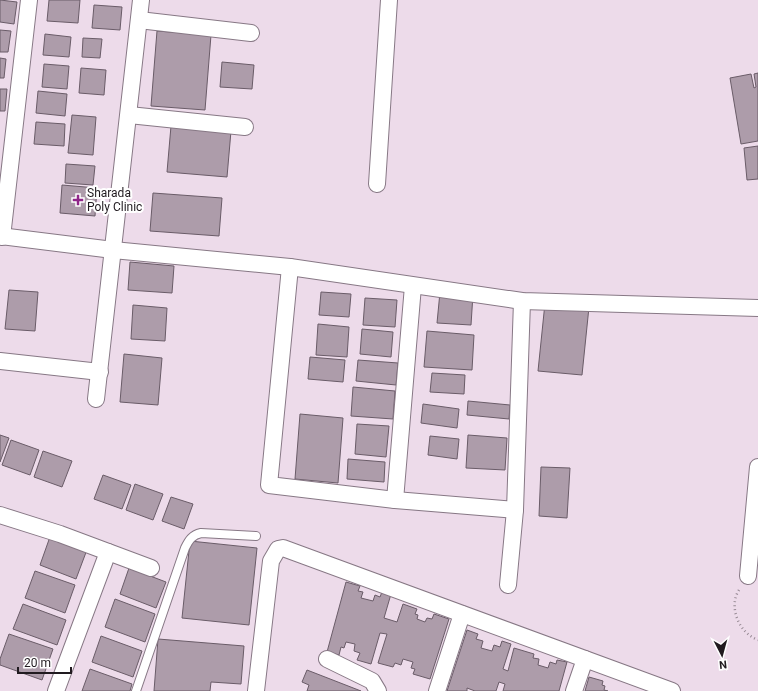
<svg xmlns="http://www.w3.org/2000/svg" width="758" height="691" viewBox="0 0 758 691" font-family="Roboto,sans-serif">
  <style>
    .building { fill: #ad9caa; stroke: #6a5c68 }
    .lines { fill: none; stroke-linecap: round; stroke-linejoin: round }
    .lane-casing { stroke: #877885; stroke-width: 10 }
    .street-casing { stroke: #877885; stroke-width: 18 }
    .path { stroke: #978a94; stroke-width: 2.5; stroke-dasharray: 1 3; stroke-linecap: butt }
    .lane { stroke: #fff; stroke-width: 8 }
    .street { stroke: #fff; stroke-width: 16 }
    .poi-dot { fill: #902689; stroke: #fff; stroke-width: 1.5 }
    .labels { text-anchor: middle; stroke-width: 4; stroke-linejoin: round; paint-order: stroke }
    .poi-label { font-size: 12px; fill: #201a1f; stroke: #fff; text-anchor: start }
  </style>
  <rect width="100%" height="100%" fill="#eddbea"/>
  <g class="building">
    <polygon points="0,0 17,2 14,24 0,22"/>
    <polygon points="49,0 80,0 78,23 47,21"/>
    <polygon points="94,5 122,7 120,30 92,28"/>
    <polygon points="0,30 11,31 8,52 0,52"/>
    <polygon points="157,31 211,35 205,110 151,106"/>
    <polygon points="45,34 71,37 69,57 43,55"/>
    <polygon points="83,38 102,39 100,58 82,57"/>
    <polygon points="0,58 6,59 4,78 0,78"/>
    <polygon points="222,62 254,65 252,89 220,87"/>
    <polygon points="44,64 69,66 67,89 42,87"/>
    <polygon points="81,68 106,70 104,95 79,93"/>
    <polygon points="758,73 758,141 741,144 730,78 751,74 754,88 756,87 754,74"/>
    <polygon points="0,89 7,89 5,111 0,111"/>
    <polygon points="38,91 67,94 65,116 36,113"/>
    <polygon points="72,115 96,117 93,155 68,153"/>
    <polygon points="36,122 65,124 64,146 34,144"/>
    <polygon points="171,126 231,131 227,177 167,172"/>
    <polygon points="758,146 758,179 747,180 744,148"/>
    <polygon points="66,164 95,166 93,185 65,183"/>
    <polygon points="62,185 97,188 95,216 60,213"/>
    <polygon points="153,193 222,198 219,236 150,231"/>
    <polygon points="130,262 174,266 172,293 128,290"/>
    <polygon points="9,290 38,292 35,331 5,329"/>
    <polygon points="321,292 351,294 349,317 319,315"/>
    <polygon points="440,292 473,294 471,325 437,323"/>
    <polygon points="365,298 397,300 395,327 363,325"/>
    <polygon points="545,303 589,307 582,375 538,371"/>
    <polygon points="133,305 167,308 165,341 131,339"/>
    <polygon points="318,324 349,327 347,357 316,355"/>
    <polygon points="362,329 393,332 391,357 360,354"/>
    <polygon points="427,331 474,335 472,370 424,367"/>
    <polygon points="124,354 162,358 158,405 120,402"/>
    <polygon points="310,357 345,360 343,382 308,379"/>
    <polygon points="358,360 398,363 396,385 356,381"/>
    <polygon points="432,373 465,375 464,394 430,392"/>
    <polygon points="353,387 395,391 393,419 351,416"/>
    <polygon points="468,401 510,405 509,419 467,415"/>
    <polygon points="423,404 459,409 457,428 421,423"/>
    <polygon points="300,414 343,418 338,483 295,479"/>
    <polygon points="357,424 389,426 386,457 355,454"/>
    <polygon points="0,435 9,438 0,462"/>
    <polygon points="468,435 507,438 505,470 466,468"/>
    <polygon points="430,436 459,439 457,459 428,455"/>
    <polygon points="11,440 39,450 30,475 2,465"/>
    <polygon points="43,451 72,461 62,487 34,477"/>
    <polygon points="348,459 385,462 384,482 347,479"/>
    <polygon points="541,467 570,468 567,518 539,516"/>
    <polygon points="103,475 131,485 122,509 94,499"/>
    <polygon points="135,484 163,494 153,520 126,510"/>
    <polygon points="171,497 193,504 184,529 162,521"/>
    <polygon points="51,534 88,547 76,579 40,565"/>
    <polygon points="190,541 257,548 249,625 182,618"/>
    <polygon points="129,568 166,582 156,608 120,594"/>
    <polygon points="35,571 75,585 65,613 25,598"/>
    <polygon points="346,582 360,586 358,591 363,592 361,598 373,601 375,595 380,597 382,592 391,594 384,618 397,622 403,604 417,609 415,614 418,615 417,619 425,622 427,618 432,619 434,614 449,619 430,679 413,674 415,669 411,668 413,662 403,659 401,665 395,663 393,667 378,663 387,634 380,633 371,664 357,660 360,653 354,651 355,644 346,642 344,648 341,647 339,655 327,652"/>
    <polygon points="115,599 155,614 145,642 105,627"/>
    <polygon points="23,604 66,620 57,645 13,629"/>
    <polygon points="467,630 478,634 476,639 483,641 481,648 492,651 494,645 500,647 502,641 511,644 503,669 508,671 514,648 534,654 533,658 539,659 538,665 548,668 550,662 556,664 557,660 567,662 559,691 503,691 505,684 499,682 496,691 475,691 467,688 467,691 447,691"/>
    <polygon points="9,634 53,649 42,680 0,665 0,659"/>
    <polygon points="101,636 142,651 133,677 92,662"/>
    <polygon points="158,639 244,646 241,684 211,682 210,691 154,691"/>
    <polygon points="90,669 132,684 130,691 82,691"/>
    <polygon points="307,670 361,691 307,691 309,685 302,682"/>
    <polygon points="589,677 603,681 602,685 605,686 604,690 608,691 585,691"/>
  </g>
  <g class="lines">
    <g class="lane-casing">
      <path id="lane" d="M136,691L185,548C189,540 192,535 201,533L256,536"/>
    </g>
    <g class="street-casing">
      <g id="street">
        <polyline points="139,20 251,33"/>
        <polyline points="129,115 245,127"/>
        <polyline points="377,184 389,0"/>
        <polyline points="0,236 113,250 290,267 522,301 758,308"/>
        <polyline points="2,237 29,0"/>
        <polyline points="290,267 269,485 395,500 515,510"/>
        <polyline points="0,361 100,372"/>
        <polyline points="96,399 141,0"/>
        <polyline points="395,500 413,286"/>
        <polyline points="0,515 60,534 151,568"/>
        <polyline points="748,576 758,467"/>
        <polyline points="508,585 515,510 522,301"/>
        <polyline points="327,659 372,681 378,691"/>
        <polyline points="56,691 108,552"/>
        <polyline points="256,691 271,561 278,549 283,548 672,691"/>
        <polyline points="437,691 462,614"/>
        <polyline points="574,691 585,659"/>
      </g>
    </g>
    <path class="path" d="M739,590C728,607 739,633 758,640"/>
    <use href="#lane" class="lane"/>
    <use href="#street" class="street"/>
  </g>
  <path class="poi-dot" d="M76 194h4v4h4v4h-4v4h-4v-4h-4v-4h4z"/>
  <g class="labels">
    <g class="poi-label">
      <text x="87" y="197">Sharada<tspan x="87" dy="14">Poly Clinic</tspan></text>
    </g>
  </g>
  <g transform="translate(722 655) rotate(174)" stroke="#ffffff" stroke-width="3" paint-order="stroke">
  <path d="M0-3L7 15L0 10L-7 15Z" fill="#201a1f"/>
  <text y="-6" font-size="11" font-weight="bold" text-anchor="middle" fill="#201a1f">N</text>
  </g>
  <path d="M18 667v6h53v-6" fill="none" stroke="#201a1f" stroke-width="2"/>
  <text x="24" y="667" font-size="12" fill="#201a1f" stroke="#ffffff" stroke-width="3" paint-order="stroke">20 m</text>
</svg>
